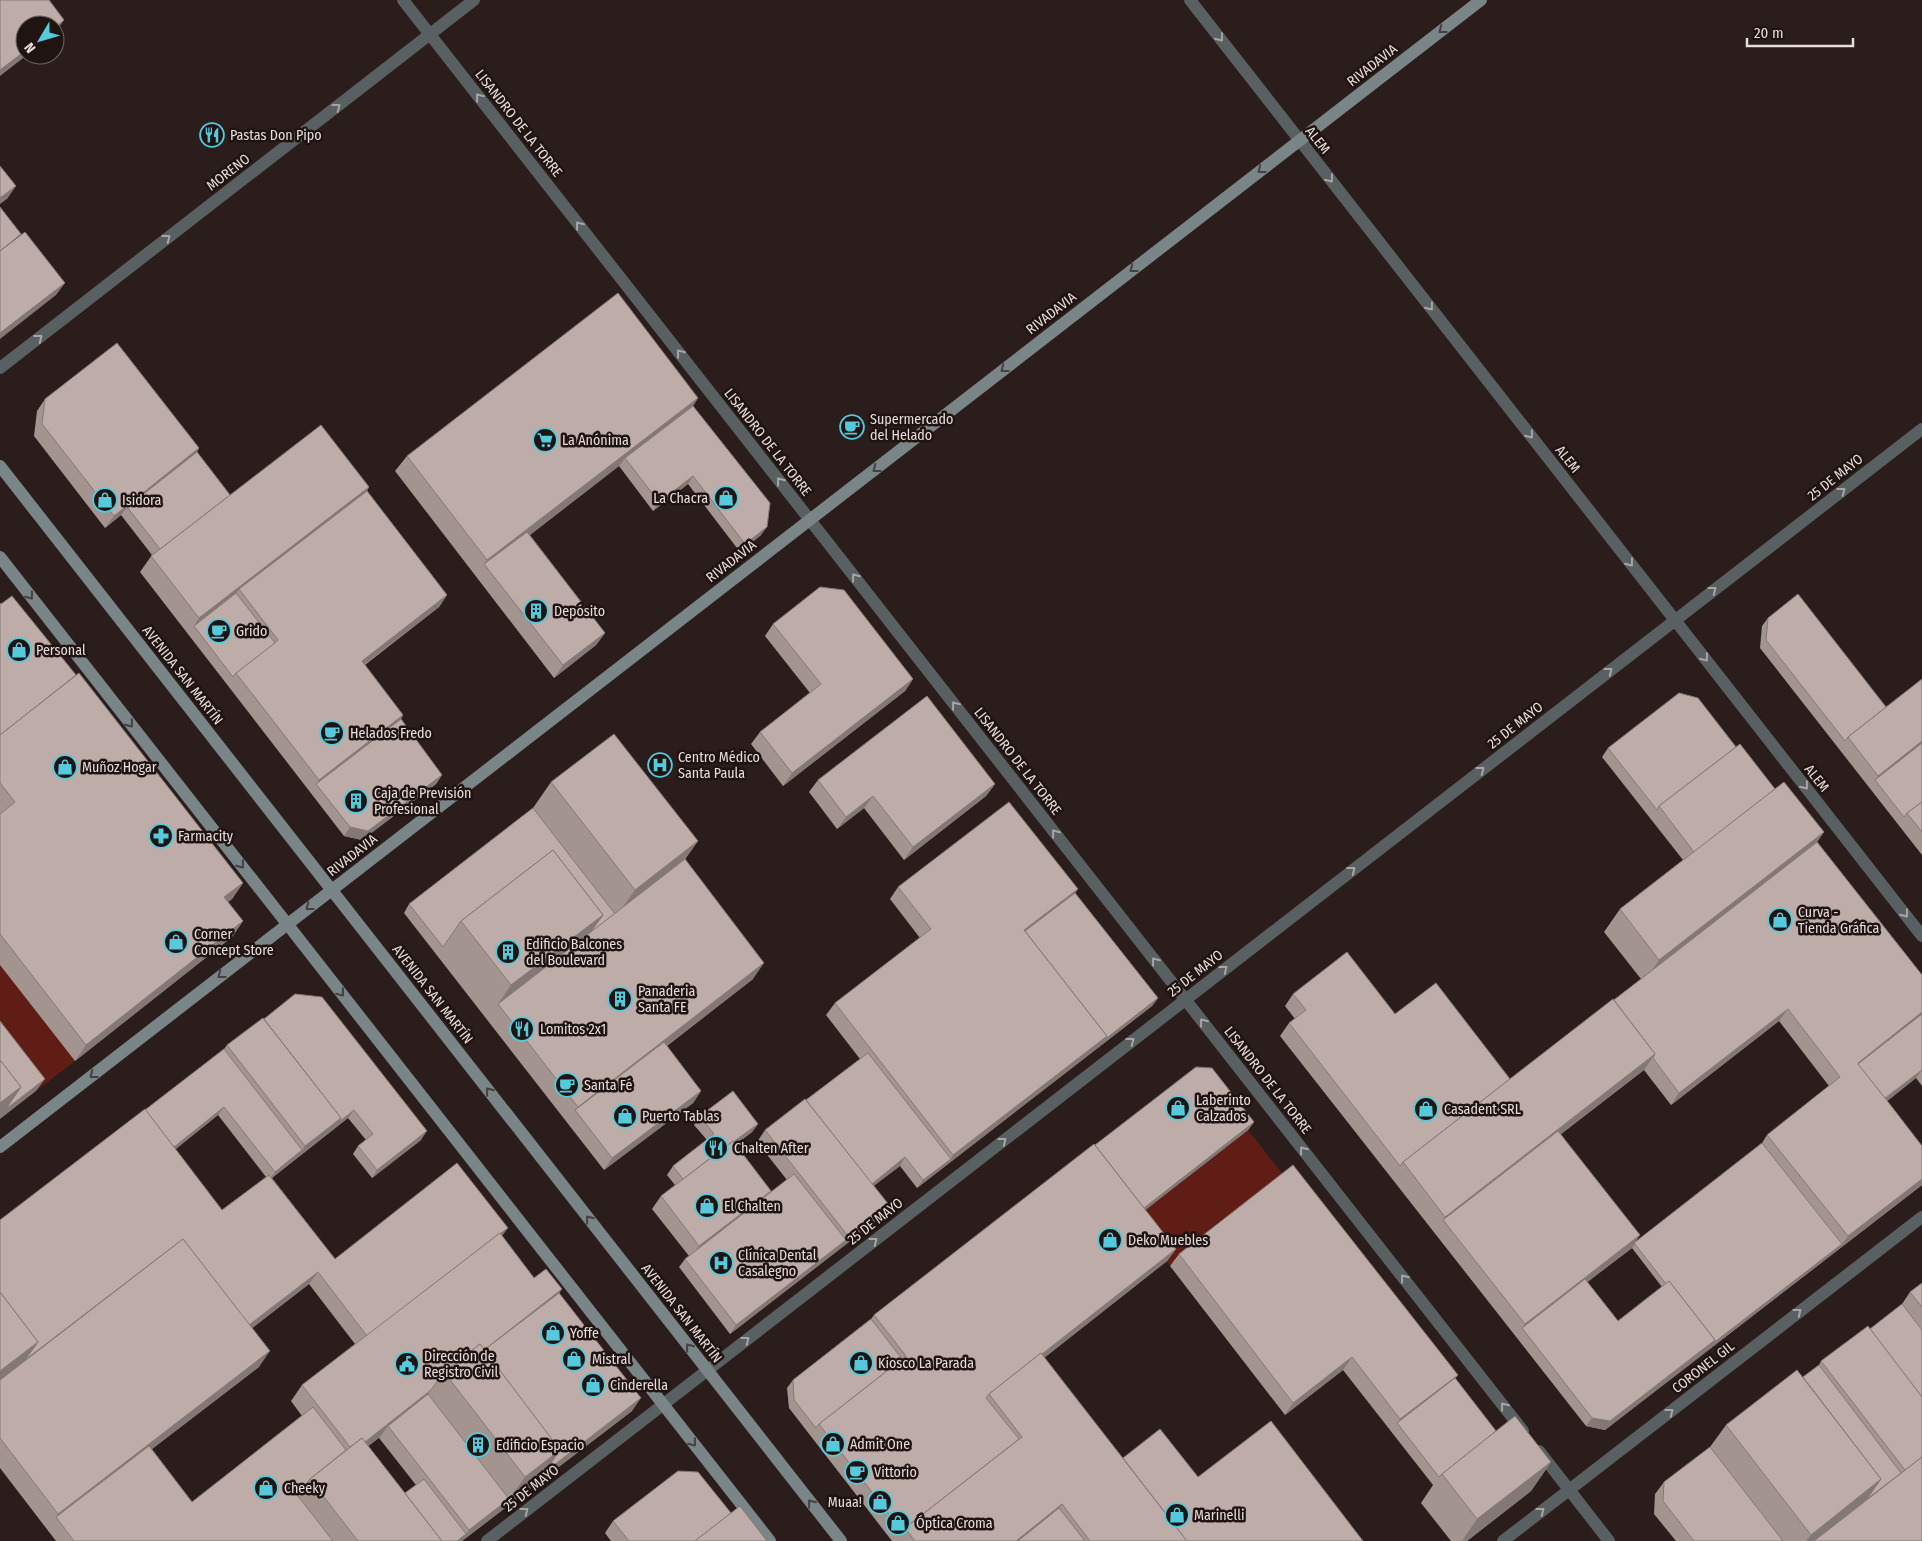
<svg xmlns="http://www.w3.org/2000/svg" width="1922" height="1541" viewBox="0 0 1922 1541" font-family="'Fira Sans Condensed',sans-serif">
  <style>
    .green { fill: #5f1d15 }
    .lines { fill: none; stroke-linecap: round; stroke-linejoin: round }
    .minor { stroke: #596062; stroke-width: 12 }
    .tertiary { stroke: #596062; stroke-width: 12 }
    .secondary { stroke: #798587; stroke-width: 12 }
    .wall { fill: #a39490; fill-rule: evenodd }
    .shaded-wall { fill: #847876 }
    .building { fill: #bdaca8; stroke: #847876 }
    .oneway { stroke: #444141 }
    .oneway2 { stroke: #a7a5a5 }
    .labels { text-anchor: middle; stroke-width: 5; stroke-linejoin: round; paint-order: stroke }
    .street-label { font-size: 14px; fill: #e7dddc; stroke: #201412 }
    .poi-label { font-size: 14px; fill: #e7dddc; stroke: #201412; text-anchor: start }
  </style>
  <rect width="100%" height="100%" fill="#2a1d1b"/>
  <g class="green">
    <polygon points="0,965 75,1061 36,1091 0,1044"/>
    <polygon points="1248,1130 1285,1177 1170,1266 1134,1219"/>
  </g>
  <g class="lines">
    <g class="minor">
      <polyline points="403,0 1523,1431"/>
      <polyline points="1190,0 1922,936"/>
      <polyline points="0,368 474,0"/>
      <polyline points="1539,1451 1609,1541"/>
      <polyline points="487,1541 1922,429"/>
    </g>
    <polyline class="tertiary" points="1503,1541 1922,1217"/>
    <g class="secondary">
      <polyline points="0,466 841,1541"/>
      <polyline points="0,557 770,1541"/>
      <polyline points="0,1147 1481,0"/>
    </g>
  </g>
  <g class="wall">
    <polygon points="698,398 693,406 761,535 740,552 688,484 653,511 619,466 530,535 605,633 596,645 554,678 395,471 407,456"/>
    <polygon points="45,399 199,448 197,452 230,495 369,487 367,491 447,595 439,607 365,665 403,715 401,719 442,775 436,784 362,840 344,836 140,572 152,555 121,515 105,528 34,436 37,411"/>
    <polygon points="0,603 243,883 232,899 228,902 243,921 232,937 75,1061 0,965"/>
    <polygon points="1768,618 1886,707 1922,679 1922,855 1760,648 1762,626"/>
    <polygon points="773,624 913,679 905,691 783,786 751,744 760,732 810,693 765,636"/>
    <path d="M1736,747L1775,789L1824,832L1817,842L1922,975V1086L1916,1078L1887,1101L1922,1146V1185L1605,1430L1586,1426L1280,1036L1289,1023L1295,1019L1285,1006L1293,994L1395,1014L1510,1079L1641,979L1604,932L1620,909L1683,860L1602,757L1608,748ZM1779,1021L1829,1086L1767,1135L1762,1143L1634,1243L1561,1134L1644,1070L1671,1105ZM1632,1248L1662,1287L1618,1321L1587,1282Z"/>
    <polygon points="818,780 995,784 986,796 904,860 864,808 837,829 809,792"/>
    <polygon points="551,782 698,841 685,859 753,979 667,1046 701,1091 693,1103 604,1170 404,913 409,904 533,808"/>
    <polygon points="898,887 1078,889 1075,893 1158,998 1152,1006 917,1188 900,1166 873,1186 889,1205 880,1218 730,1334 679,1267 685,1259 689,1256 652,1209 661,1196 675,1185 667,1175 673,1166 707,1140 694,1125 700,1116 758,1124 752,1132 735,1145 771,1191 768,1195 787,1180 757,1142 765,1130 806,1100 860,1059 826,1015 835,1003 920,938 890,899"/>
    <path d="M227,1045L421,1140L372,1178L353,1154L358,1146L366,1140L348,1118L272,1178L335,1259L502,1236L534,1278L562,1289L559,1293L632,1411L462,1541H56L0,1468V1220L145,1110L224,1049ZM218,1115L266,1177L222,1210L175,1149ZM309,1284L355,1344L302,1385L291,1401L302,1416L192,1502L152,1449L259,1367L252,1328ZM380,1437L379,1438L416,1485L405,1493L368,1446Z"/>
    <polygon points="1254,1122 1248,1130 1145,1210 1176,1249 1167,1261 1044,1358 1123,1458 1198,1477 1363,1541 892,1541 789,1408 787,1388 793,1380 871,1319 874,1315 1095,1145"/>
    <polygon points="1179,1254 1458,1375 1455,1378 1496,1431 1551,1462 1531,1491 1467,1541 1451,1541 1421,1503 1433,1485 1343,1370 1285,1415 1170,1266"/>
    <polygon points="1922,1283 1922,1541 1676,1541 1654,1514 1655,1494 1664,1482 1710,1447 1726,1425 1803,1377 1819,1365 1821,1361 1870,1329 1902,1304 1910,1292"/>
    <polygon points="731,1513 767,1541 611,1541 605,1533 613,1521"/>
  </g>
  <g class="shaded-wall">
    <polygon points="64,20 55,33 55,28"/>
    <polygon points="25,51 25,55 27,55 0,76 0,70"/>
    <polygon points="16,186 7,199 0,204 0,198"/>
    <polygon points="65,283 56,295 0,339 0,333"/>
    <polygon points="698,398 687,414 625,458 619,466 487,568 484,564 487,560"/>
    <polygon points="199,448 191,461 127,507 121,515 105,528 114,516"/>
    <polygon points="693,476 688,484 653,511 659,502"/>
    <polygon points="369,487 358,503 239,589 231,601 194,626 199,618"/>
    <polygon points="767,527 761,535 740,552 745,544"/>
    <polygon points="447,595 439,607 353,673 362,661"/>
    <polygon points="605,633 596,645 554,678 563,665"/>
    <polygon points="913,679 905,691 783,786 792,773"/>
    <polygon points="403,715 395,728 316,784 319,780"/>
    <polygon points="1922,741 1922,746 1875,780 1878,776"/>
    <polygon points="442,775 436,784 362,840 344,836 350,827"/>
    <polygon points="995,784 986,796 904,860 913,847"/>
    <polygon points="873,796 864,808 837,829 846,817"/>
    <polygon points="1824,832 1808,854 1643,983 1659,960"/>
    <polygon points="698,841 674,875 498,1004 511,985 603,915 616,916 635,890"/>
    <polygon points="243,883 232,899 213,913 224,897"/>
    <polygon points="1078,889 1069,901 1023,937 1024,930"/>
    <polygon points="243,921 232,937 75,1061 86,1045"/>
    <polygon points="764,963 753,979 578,1114 575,1110 578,1107"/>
    <polygon points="1158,998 1152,1006 917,1188 923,1180 951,1159 953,1155 1107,1036"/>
    <polygon points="1788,1009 1779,1021 1671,1105 1679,1093"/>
    <polygon points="1922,1012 1922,1018 1857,1069 1858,1063"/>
    <polygon points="1655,1054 1644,1070 1445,1224 1443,1220 1434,1233 1445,1217"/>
    <polygon points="1922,1070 1916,1078 1876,1110 1882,1101"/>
    <polygon points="45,1079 36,1091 0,1119 0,1103 21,1087"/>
    <polygon points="701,1091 693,1103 604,1170 612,1158"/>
    <polygon points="224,1107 218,1115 165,1158 170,1149"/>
    <polygon points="354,1110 348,1118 269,1180 275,1172 302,1150 305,1146 341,1118"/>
    <polygon points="1254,1122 1248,1130 1134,1219 1140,1211"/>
    <polygon points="758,1124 752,1132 678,1189 684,1180"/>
    <polygon points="427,1131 421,1140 372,1178 377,1170"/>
    <polygon points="905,1157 900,1166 862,1195 868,1187"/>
    <polygon points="1922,1179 1922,1185 1605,1430 1586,1426 1592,1418 1715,1340 1842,1244 1848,1236"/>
    <polygon points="771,1191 762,1203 691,1258 699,1246"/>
    <polygon points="889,1205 880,1218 730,1334 736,1325 846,1240 848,1236"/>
    <polygon points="508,1228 499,1240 359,1349"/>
    <polygon points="1640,1235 1632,1248 1524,1331 1522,1328 1525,1324"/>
    <polygon points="1176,1249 1167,1261 993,1398 990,1395"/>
    <polygon points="172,1255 0,1387 0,1371 38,1342"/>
    <polygon points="318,1272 309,1284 237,1340 246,1327"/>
    <polygon points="562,1289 551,1305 448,1377"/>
    <polygon points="270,1351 259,1367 58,1521 56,1517 47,1530 58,1514"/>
    <polygon points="1352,1357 1343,1370 1285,1415 1293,1403"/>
    <polygon points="1458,1375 1449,1387 1397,1423 1400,1419"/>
    <polygon points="431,1390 420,1406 388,1426 380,1437 316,1487 352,1451"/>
    <polygon points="641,1398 632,1411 536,1484 545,1472"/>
    <polygon points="560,1450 536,1484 462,1541 457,1541 466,1534 469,1530 509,1499 525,1477"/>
    <polygon points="1551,1462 1531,1491 1467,1541 1462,1541 1477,1519"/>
    <polygon points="1881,1479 1863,1505 1822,1541 1806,1541 1811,1535"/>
    <polygon points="1062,1504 1051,1520 1025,1541 1016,1541"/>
  </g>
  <g class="building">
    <polygon points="0,0 49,0 64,20 55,28 55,25 25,25 25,51 0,70"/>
    <polygon points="0,166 16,186 0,198"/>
    <polygon points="0,207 21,234 0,251"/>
    <polygon points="25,232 65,283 0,333 0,251"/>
    <polygon points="618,293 698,398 487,560 407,456"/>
    <polygon points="117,343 199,448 114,516 42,424 45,399"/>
    <polygon points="693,406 770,503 767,527 745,544 693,476 659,502 625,458"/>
    <polygon points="321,425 369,487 199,618 151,556"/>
    <polygon points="197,452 230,495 160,549 127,507"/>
    <polygon points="367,491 447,595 362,661 403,715 319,780 236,673 278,640 239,589"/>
    <polygon points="527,532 605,633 563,665 484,564"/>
    <polygon points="820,587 844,590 913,679 792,773 760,732 821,684 773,624"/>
    <polygon points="236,593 275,643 236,673 233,677 194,626"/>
    <polygon points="1798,594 1886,707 1848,737 1845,741 1766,640 1768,618"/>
    <polygon points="12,596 76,675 0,735 0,603 1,604"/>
    <polygon points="79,673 243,883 224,897 243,921 86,1045 0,934 0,814 15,802 0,783 0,735"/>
    <polygon points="1922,679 1922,741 1878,776 1848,737"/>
    <polygon points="1679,693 1698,698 1736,747 1659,806 1657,810 1608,748"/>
    <polygon points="927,696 995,784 913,847 873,796 846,817 818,780"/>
    <polygon points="401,719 442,775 368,831 350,827 316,784"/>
    <polygon points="614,734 698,841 635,890 551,782"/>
    <polygon points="1922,743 1922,802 1907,813 1904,817 1875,780"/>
    <polygon points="1740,744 1775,789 1694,852 1659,806"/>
    <polygon points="1784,782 1824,832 1659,960 1620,909"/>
    <polygon points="1009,802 1078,889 1024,930 1107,1036 953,1155 835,1003 931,929 898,887"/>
    <polygon points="1922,802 1922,832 1907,813"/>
    <polygon points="533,808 615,914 590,933 603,915 553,850 461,921 443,947 409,904"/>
    <polygon points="1817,842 1922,975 1922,1012 1858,1063 1922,1146 1922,1179 1848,1236 1767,1135 1840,1077 1788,1009 1679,1093 1653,1058 1655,1054 1614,1000"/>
    <polygon points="553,850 603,915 511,985 461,921"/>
    <polygon points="685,859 764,963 578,1107 498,1004"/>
    <polygon points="1075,893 1158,998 1104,1040 1107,1036 1025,931"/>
    <polygon points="1347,952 1395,1014 1436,983 1510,1079 1403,1162 1400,1166 1289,1023 1306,1010 1293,994"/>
    <polygon points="295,994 322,997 427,1131 377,1170 358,1146 373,1134 354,1110 339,1122 341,1118 264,1019"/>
    <polygon points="1613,999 1655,1054 1445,1217 1403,1162"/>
    <polygon points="1922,1014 1922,1071 1922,1070 1885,1098 1858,1064"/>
    <polygon points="263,1018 341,1118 305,1146 227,1045"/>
    <polygon points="0,1021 45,1079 6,1109 21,1087 0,1060"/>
    <polygon points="664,1042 701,1091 612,1158 575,1110"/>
    <polygon points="224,1049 302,1150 275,1172 224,1107 174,1147 145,1110"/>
    <polygon points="868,1053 951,1159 923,1180 905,1157 872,1184 806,1100"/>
    <polygon points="0,1060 21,1087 0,1103"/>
    <polygon points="1196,1067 1212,1068 1254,1122 1144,1208 1095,1145"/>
    <polygon points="733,1091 758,1124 733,1142 733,1141 683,1179 673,1166 714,1134 700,1116"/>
    <polygon points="805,1099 889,1205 848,1236 765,1130"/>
    <polygon points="145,1109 222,1210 269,1175 335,1259 457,1163 508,1228 500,1234 500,1233 367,1336 318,1272 249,1325 183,1239 25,1360 38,1342 0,1292 0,1220"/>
    <polygon points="1558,1131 1640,1235 1525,1324 1443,1220"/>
    <polygon points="733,1141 771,1191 699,1246 661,1196"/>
    <polygon points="1762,1143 1842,1244 1712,1344 1715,1340 1669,1281 1666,1284 1634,1243"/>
    <polygon points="1094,1144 1176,1249 1042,1354 1041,1353 989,1394 986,1398 1019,1439 905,1528 903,1532 819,1424 906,1356 874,1315"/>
    <polygon points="1293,1165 1458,1375 1400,1419 1352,1357 1293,1403 1179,1254"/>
    <polygon points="794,1174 846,1240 736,1325 685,1259"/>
    <polygon points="500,1233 534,1278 546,1269 562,1289 484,1350 480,1344 444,1372 431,1390 365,1442 362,1438 350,1447 302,1385"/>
    <polygon points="183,1239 270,1351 58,1514 0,1438 0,1380"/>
    <polygon points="1585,1279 1618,1321 1669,1281 1715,1340 1610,1421 1592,1418 1522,1328"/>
    <polygon points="1922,1283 1922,1307 1910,1292"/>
    <polygon points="0,1292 38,1342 0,1371"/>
    <polygon points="559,1293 641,1398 545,1472 560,1450 484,1350"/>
    <polygon points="1902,1304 1922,1330 1922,1397 1870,1329"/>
    <polygon points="871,1319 902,1359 819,1424 816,1428 794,1400 793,1380"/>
    <polygon points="1868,1326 1922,1397 1922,1457 1905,1470 1821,1361"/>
    <polygon points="480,1344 560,1450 525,1477 444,1372"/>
    <polygon points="1041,1353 1187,1541 1090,1541 1062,1504 1016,1541 915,1541 905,1528 1022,1437 989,1394"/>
    <polygon points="1819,1365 1901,1473 1867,1499 1881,1479 1803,1377"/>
    <polygon points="1797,1370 1881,1479 1811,1535 1726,1425"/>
    <polygon points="1455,1378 1496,1431 1442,1474 1439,1477 1397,1423"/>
    <polygon points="428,1394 509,1499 469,1530 388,1426"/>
    <polygon points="313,1407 346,1450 310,1479 298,1496 333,1541 74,1541 56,1517 149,1446 192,1502"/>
    <polygon points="1515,1416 1551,1462 1477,1519 1442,1474"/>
    <polygon points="1271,1421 1363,1541 1187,1541 1123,1458 1160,1429 1198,1477"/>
    <polygon points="362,1438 442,1541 358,1541 310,1479"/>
    <polygon points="1710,1447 1783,1541 1694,1541 1663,1501 1664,1482"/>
    <polygon points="1922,1457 1922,1541 1814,1541"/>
    <polygon points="678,1471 698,1472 731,1513 695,1541 629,1541 613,1521"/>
    <polygon points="424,1479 466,1534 457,1541 442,1541 405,1493"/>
    <polygon points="740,1506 767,1541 695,1541"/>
    <polygon points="1059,1508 1085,1541 1018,1541"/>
  </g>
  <defs><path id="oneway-chevron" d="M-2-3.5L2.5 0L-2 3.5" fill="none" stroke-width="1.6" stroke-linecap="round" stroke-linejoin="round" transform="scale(1.25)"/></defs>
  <g class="oneway">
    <use href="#oneway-chevron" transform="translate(1442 30) rotate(142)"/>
    <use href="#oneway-chevron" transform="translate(1261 170) rotate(142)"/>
    <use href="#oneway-chevron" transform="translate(1133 269) rotate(142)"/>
    <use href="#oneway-chevron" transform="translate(1004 369) rotate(142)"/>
    <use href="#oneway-chevron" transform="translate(876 469) rotate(142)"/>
    <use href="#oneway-chevron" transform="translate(30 596) rotate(52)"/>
    <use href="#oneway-chevron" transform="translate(130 724) rotate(52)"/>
    <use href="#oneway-chevron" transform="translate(241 865) rotate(52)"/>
    <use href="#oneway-chevron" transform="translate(309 907) rotate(142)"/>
    <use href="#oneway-chevron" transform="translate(221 975) rotate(142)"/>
    <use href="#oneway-chevron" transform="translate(341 993) rotate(52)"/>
    <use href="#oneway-chevron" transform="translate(93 1075) rotate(142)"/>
    <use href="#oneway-chevron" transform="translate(489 1091) rotate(-128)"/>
    <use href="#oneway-chevron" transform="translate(589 1219) rotate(-128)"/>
    <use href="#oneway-chevron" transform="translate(689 1347) rotate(-128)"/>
    <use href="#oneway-chevron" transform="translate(693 1443) rotate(52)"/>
    <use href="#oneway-chevron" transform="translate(811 1503) rotate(-128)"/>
  </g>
  <g class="oneway2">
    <use href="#oneway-chevron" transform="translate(1220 38) rotate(52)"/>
    <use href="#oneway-chevron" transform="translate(479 97) rotate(-128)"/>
    <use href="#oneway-chevron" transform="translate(337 107) rotate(-38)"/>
    <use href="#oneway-chevron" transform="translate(1330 179) rotate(52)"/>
    <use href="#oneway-chevron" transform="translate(579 225) rotate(-128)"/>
    <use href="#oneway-chevron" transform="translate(167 238) rotate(-38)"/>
    <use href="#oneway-chevron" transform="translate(1430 307) rotate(52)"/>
    <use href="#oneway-chevron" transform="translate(39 338) rotate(-38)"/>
    <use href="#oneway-chevron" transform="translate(680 353) rotate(-128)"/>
    <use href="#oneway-chevron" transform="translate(1530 435) rotate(52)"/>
    <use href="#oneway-chevron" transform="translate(780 481) rotate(-128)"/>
    <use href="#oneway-chevron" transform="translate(1842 491) rotate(-38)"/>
    <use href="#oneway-chevron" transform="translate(1630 563) rotate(52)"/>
    <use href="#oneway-chevron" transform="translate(855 577) rotate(-128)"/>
    <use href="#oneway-chevron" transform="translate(1713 590) rotate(-38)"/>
    <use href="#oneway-chevron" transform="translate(1705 658) rotate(52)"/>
    <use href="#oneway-chevron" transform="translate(1609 671) rotate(-38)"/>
    <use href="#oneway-chevron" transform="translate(955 705) rotate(-128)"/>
    <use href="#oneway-chevron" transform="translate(1481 770) rotate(-38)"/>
    <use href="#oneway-chevron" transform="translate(1805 786) rotate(52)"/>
    <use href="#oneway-chevron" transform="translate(1055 833) rotate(-128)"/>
    <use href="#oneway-chevron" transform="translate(1352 870) rotate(-38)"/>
    <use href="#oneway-chevron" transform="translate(1905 914) rotate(52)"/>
    <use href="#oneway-chevron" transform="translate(1155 961) rotate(-128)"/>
    <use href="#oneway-chevron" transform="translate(1224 969) rotate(-38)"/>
    <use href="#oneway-chevron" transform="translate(1203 1022) rotate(-128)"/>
    <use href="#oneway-chevron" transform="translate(1131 1041) rotate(-38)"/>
    <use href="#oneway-chevron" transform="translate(1003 1141) rotate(-38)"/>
    <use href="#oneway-chevron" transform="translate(1303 1150) rotate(-128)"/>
    <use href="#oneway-chevron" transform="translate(874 1241) rotate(-38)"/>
    <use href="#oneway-chevron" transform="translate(1404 1278) rotate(-128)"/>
    <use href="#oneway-chevron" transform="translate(1798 1312) rotate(-38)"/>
    <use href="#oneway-chevron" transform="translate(746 1340) rotate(-38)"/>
    <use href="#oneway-chevron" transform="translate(1504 1406) rotate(-128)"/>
    <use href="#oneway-chevron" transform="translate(1670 1412) rotate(-38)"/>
    <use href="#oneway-chevron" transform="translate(525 1511) rotate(-38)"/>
    <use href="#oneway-chevron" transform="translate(1541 1511) rotate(-38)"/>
  </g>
  <defs>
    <g id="restaurant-ring" transform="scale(1.25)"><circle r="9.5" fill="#201412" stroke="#54cadc" stroke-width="1.5"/><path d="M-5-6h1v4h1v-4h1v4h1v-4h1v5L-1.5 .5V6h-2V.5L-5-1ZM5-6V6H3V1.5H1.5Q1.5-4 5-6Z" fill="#54cadc"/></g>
    <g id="cafe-ring" transform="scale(1.25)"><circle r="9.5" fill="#201412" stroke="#54cadc" stroke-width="1.5"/><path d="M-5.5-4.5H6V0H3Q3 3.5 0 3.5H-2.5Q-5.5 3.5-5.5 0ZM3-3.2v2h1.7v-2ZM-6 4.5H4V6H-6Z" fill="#54cadc"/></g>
    <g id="supermarket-ring" transform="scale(1.25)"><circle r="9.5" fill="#201412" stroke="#54cadc" stroke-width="1.5"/><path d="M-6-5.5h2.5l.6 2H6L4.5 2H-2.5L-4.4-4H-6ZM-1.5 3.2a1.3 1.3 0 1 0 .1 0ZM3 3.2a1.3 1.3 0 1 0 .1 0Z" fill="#54cadc"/></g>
    <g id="shop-ring" transform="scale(1.25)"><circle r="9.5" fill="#201412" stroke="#54cadc" stroke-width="1.5"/><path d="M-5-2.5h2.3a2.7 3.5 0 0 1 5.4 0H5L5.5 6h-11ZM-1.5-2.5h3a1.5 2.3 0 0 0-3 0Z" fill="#54cadc"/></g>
    <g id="building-ring" transform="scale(1.25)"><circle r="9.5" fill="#201412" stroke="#54cadc" stroke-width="1.5"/><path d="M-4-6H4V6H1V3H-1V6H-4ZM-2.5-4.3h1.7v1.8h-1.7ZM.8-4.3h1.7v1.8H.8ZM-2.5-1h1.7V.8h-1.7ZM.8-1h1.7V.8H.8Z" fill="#54cadc"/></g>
    <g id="hospital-ring" transform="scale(1.25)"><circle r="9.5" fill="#201412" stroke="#54cadc" stroke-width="1.5"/><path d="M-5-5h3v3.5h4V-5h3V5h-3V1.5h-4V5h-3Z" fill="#54cadc"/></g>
    <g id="pharmacy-ring" transform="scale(1.25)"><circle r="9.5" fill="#201412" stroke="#54cadc" stroke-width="1.5"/><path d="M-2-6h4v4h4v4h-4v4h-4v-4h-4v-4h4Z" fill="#54cadc"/></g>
    <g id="civic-ring" transform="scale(1.25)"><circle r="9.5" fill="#201412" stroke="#54cadc" stroke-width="1.5"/><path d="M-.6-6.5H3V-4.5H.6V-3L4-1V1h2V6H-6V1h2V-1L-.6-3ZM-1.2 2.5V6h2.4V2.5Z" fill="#54cadc"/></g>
  </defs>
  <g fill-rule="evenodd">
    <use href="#restaurant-ring" x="212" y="135"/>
    <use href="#cafe-ring" x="852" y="427"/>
    <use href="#supermarket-ring" x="545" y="440"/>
    <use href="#shop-ring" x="726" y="498"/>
    <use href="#shop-ring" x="105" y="500"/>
    <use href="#building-ring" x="536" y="611"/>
    <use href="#cafe-ring" x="219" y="631"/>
    <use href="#shop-ring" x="19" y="650"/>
    <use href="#cafe-ring" x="332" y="733"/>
    <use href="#hospital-ring" x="660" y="765"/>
    <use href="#shop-ring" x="65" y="767"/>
    <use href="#building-ring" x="356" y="801"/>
    <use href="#pharmacy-ring" x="161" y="836"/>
    <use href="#shop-ring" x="1780" y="920"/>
    <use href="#shop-ring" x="176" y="942"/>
    <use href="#building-ring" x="508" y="952"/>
    <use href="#building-ring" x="620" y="999"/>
    <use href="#restaurant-ring" x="522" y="1029"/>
    <use href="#cafe-ring" x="567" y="1085"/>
    <use href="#shop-ring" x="1178" y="1108"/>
    <use href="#shop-ring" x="1426" y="1109"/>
    <use href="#shop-ring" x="625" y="1116"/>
    <use href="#restaurant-ring" x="716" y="1148"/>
    <use href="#shop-ring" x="707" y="1206"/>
    <use href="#shop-ring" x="1110" y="1240"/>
    <use href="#hospital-ring" x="721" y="1263"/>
    <use href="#shop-ring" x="553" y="1333"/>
    <use href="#shop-ring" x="574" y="1359"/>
    <use href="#shop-ring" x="861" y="1363"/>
    <use href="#civic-ring" x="407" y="1364"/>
    <use href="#shop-ring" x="593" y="1385"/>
    <use href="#shop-ring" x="833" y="1444"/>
    <use href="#building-ring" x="478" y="1445"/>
    <use href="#cafe-ring" x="857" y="1472"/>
    <use href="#shop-ring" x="266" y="1488"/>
    <use href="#shop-ring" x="880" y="1502"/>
    <use href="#shop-ring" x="1177" y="1515"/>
    <use href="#shop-ring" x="898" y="1523"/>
  </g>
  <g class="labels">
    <g class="street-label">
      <text transform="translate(1372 65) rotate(-38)" y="5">RIVADAVIA</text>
      <text transform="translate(519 123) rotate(52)" y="5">LISANDRO DE LA TORRE</text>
      <text transform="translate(1318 140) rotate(52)" y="5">ALEM</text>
      <text transform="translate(228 172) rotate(-38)" y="5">MORENO</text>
      <text transform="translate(1051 313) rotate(-38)" y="5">RIVADAVIA</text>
      <text transform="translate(768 442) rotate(52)" y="5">LISANDRO DE LA TORRE</text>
      <text transform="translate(1568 459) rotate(52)" y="5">ALEM</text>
      <text transform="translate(1835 477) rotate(-38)" y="5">25 DE MAYO</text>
      <text transform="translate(731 561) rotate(-38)" y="5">RIVADAVIA</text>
      <text transform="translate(183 675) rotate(52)" y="5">AVENIDA SAN MARTÍN</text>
      <text transform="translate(1515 725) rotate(-38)" y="5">25 DE MAYO</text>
      <text transform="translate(1018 761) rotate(52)" y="5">LISANDRO DE LA TORRE</text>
      <text transform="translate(1817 778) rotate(52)" y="5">ALEM</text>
      <text transform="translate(352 855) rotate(-38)" y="5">RIVADAVIA</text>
      <text transform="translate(1195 973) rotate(-38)" y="5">25 DE MAYO</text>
      <text transform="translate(433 994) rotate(52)" y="5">AVENIDA SAN MARTÍN</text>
      <text transform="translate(1268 1080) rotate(52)" y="5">LISANDRO DE LA TORRE</text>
      <text transform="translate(875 1221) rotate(-38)" y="5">25 DE MAYO</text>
      <text transform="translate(682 1313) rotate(52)" y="5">AVENIDA SAN MARTÍN</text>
      <text transform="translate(1703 1367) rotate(-38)" y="5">CORONEL GIL</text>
      <text transform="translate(531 1488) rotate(-38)" y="5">25 DE MAYO</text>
    </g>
    <g class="poi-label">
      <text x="230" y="140">Pastas Don Pipo</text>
      <text x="870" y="424">Supermercado<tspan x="870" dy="16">del Helado</tspan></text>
      <text x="562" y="445">La Anónima</text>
      <text x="708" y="503" text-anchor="end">La Chacra</text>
      <text x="122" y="505">Isidora</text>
      <text x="554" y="616">Depósito</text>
      <text x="236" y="636">Grido</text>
      <text x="36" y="655">Personal</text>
      <text x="350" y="738">Helados Fredo</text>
      <text x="678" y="762">Centro Médico<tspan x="678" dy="16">Santa Paula</tspan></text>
      <text x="82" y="772">Muñoz Hogar</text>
      <text x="374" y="798">Caja de Previsión<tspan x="374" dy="16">Profesional</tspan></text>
      <text x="178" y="841">Farmacity</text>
      <text x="1798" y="917">Curva -<tspan x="1798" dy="16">Tienda Gráfica</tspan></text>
      <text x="194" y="939">Corner<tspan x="194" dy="16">Concept Store</tspan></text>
      <text x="526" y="949">Edificio Balcones<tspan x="526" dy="16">del Boulevard</tspan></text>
      <text x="638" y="996">Panaderia<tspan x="638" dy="16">Santa FE</tspan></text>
      <text x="540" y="1034">Lomitos 2x1</text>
      <text x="584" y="1090">Santa Fé</text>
      <text x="1196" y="1105">Laberinto<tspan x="1196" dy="16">Calzados</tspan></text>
      <text x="1444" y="1114">Casadent SRL</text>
      <text x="642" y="1121">Puerto Tablas</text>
      <text x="734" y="1153">Chalten After</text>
      <text x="724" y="1211">El Chalten</text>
      <text x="1128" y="1245">Deko Muebles</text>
      <text x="738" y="1260">Clínica Dental<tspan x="738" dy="16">Casalegno</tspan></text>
      <text x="570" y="1338">Yoffe</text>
      <text x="424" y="1361">Dirección de<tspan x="424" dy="16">Registro Civil</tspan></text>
      <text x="592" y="1364">Mistral</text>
      <text x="878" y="1368">Kiosco La Parada</text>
      <text x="610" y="1390">Cinderella</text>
      <text x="850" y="1449">Admit One</text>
      <text x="496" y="1450">Edificio Espacio</text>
      <text x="874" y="1477">Vittorio</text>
      <text x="284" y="1493">Cheeky</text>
      <text x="862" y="1507" text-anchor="end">Muaa!</text>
      <text x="1194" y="1520">Marinelli</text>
      <text x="916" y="1528">Óptica Croma</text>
    </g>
  </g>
  <g transform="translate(40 40) rotate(232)"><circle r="24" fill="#201412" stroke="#706463"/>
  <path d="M0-4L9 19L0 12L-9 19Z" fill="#54cadc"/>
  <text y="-8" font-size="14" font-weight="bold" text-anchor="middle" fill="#e7dddc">N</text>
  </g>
  <path d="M1747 38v8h106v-8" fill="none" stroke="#e7dddc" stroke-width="2.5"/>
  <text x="1754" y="38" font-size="15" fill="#e7dddc" stroke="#201412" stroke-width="4" paint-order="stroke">20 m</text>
</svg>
